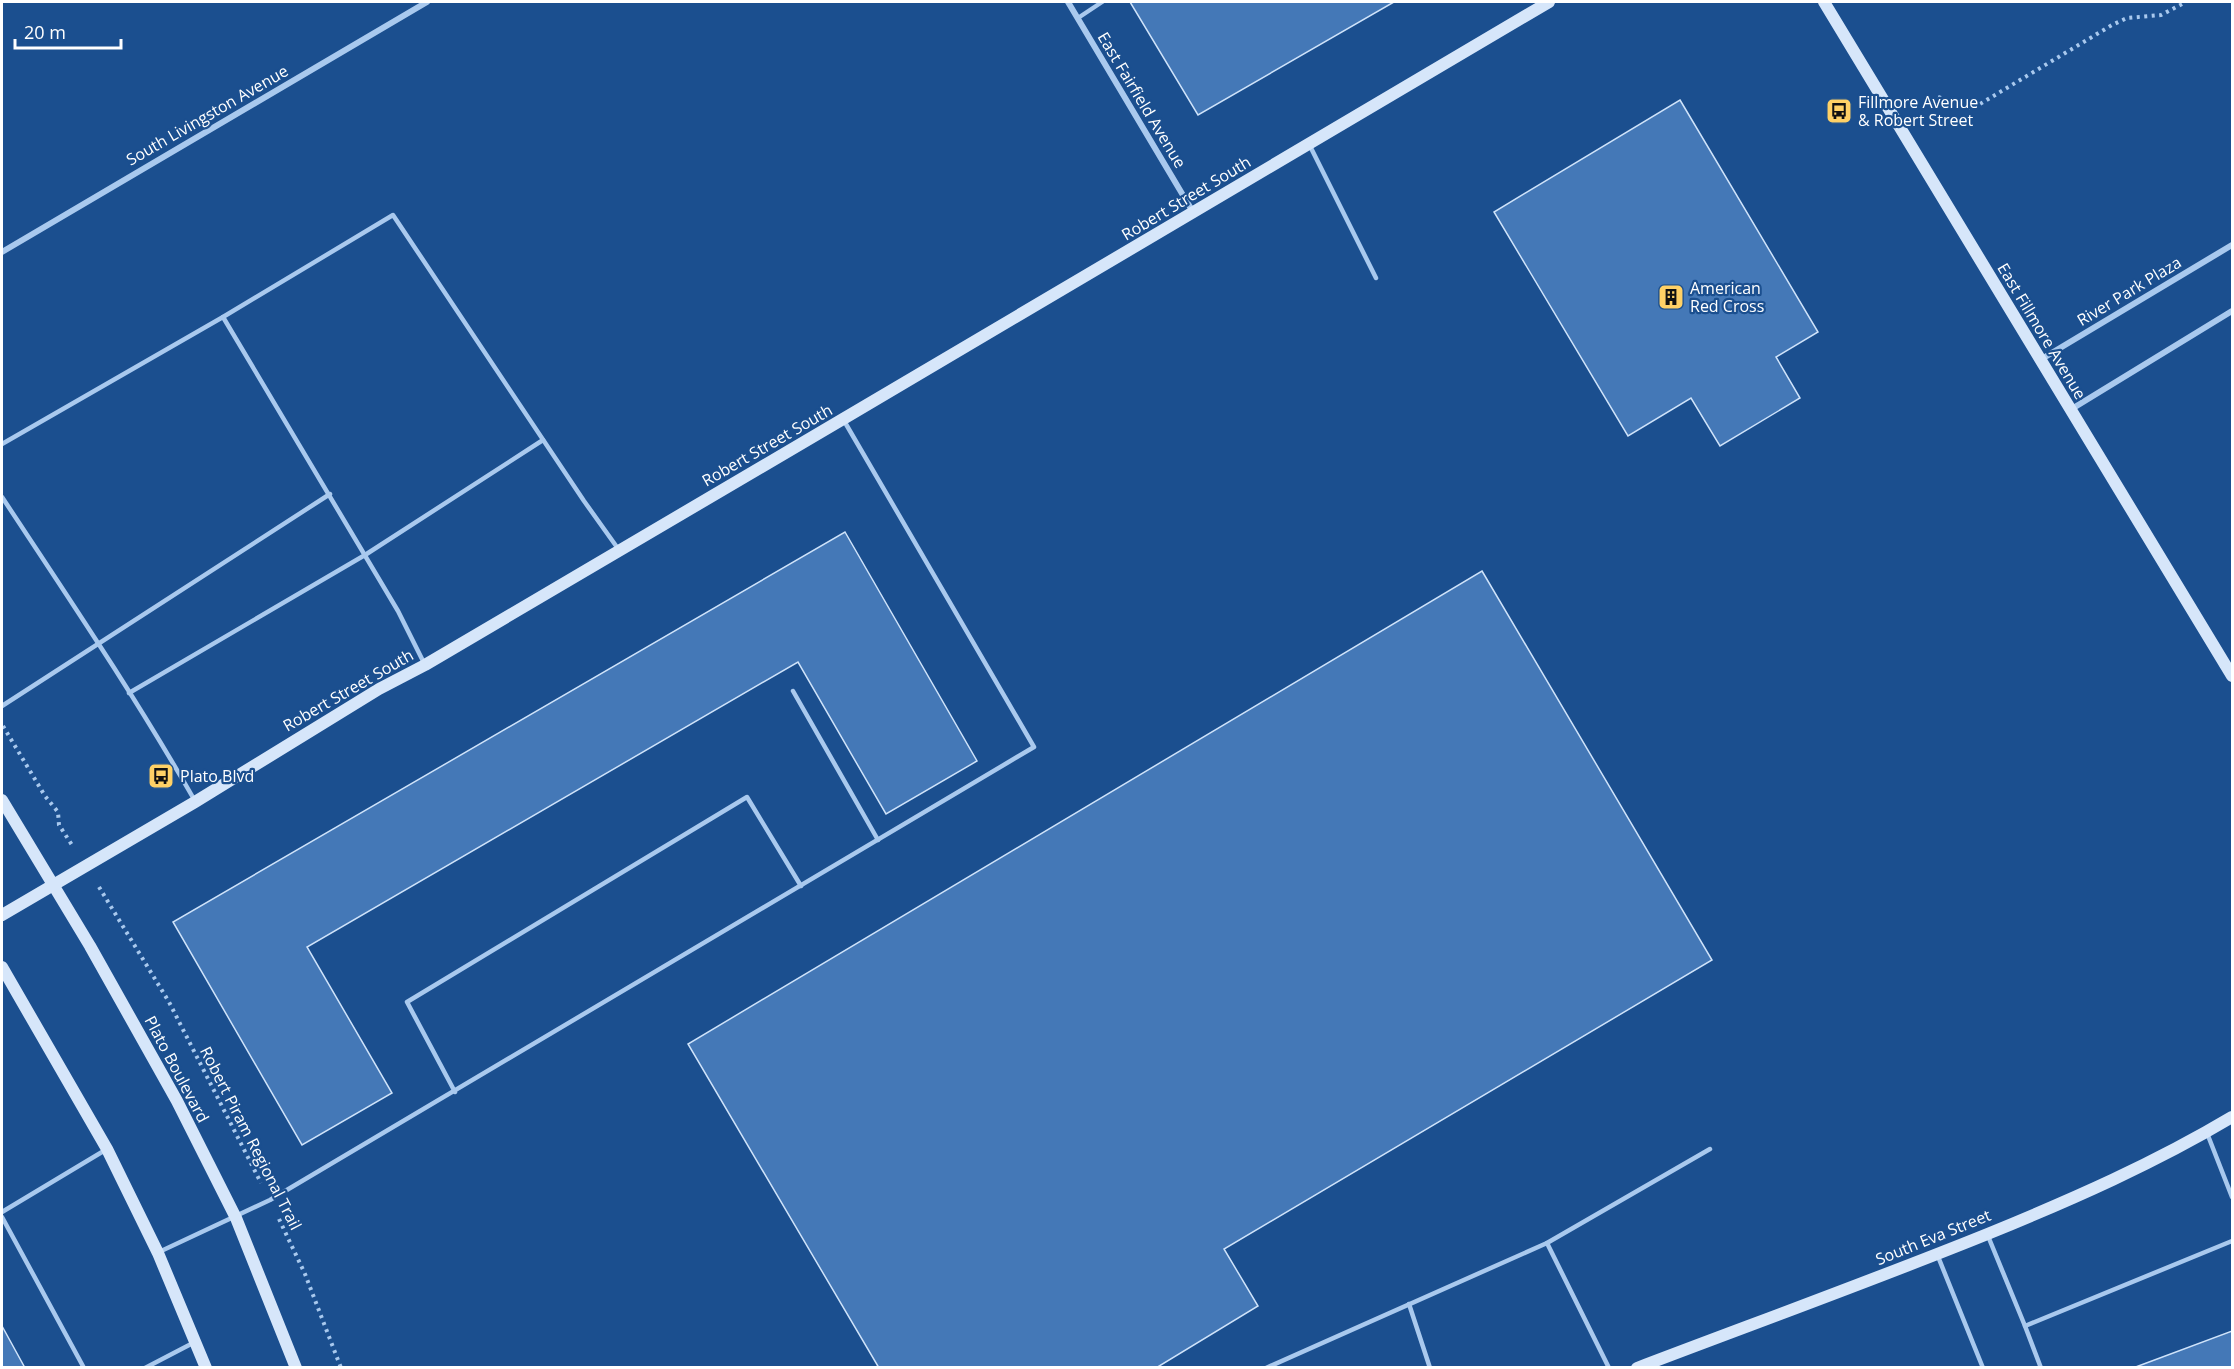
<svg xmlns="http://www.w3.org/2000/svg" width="2234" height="1369" viewBox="0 0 2234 1369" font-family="'Open Sans',sans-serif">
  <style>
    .building { fill: #4478b7; stroke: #cfe3fa; stroke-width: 1.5 }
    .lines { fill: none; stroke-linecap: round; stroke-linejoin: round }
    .path { stroke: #a9c9ee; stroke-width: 4; stroke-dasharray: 3 4.5; stroke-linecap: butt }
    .lane { stroke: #a9c9ee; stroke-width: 4.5 }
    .street { stroke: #a9c9ee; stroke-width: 6 }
    .secondary { stroke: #d6e6fa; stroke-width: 12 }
    .labels { text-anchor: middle; stroke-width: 4.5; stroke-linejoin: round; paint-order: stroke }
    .street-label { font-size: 16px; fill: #fff; stroke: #1b4f8f }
    .poi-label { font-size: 16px; fill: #fff; stroke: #1b4f8f; text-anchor: start }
  </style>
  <rect width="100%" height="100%" fill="#1b4f8f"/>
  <g class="building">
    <polygon points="1130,2 1394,2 1198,115"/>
    <polygon points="1680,100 1818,332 1776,357 1800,398 1720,446 1691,398 1628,436 1494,212"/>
    <polygon points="845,532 977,761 886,814 798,662 307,947 392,1093 302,1145 173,922"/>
    <polygon points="1482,571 1712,960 1224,1249 1258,1306 1156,1368 879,1368 688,1044"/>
    <polygon points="2,1326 25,1368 2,1368"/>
    <polygon points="2232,1331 2232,1368 2133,1368"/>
  </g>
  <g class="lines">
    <g class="path">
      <polyline points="1938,97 1969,108 1975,107 2112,25 2127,18 2161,15 2186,2"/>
      <polyline points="3,726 45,796 58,812 59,825 72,845"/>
      <polyline points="99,887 169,1002 261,1183"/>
      <polyline points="279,1219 305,1274 341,1368"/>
    </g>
    <g class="lane">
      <polyline points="1078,18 1102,2"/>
      <polyline points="1309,144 1376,278"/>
      <polyline points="223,317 393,215 584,501 619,550"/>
      <polyline points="2,444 223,317 398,611 425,665"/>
      <path d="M2,497C68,597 135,696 195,801"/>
      <polyline points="793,691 878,840"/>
      <polyline points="129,693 365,555 543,440"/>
      <polyline points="2,706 330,494"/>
      <polyline points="455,1092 407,1002 747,797 801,886"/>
      <polyline points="2207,1133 2232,1197"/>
      <polyline points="2,1212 107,1149"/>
      <polyline points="2,1217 84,1368"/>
      <polyline points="1988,1236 2025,1326"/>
      <polyline points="159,1252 270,1200 1034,747 843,419"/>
      <polyline points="1937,1254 1983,1368"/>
      <polyline points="1409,1304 1430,1368"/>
      <polyline points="145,1368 193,1343"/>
      <polyline points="1266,1368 1547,1243"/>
      <polyline points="1609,1368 1547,1243 1710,1149"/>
      <polyline points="2041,1368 2025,1326 2232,1241"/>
    </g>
    <g class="street">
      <polyline points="1068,2 1193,212"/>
      <polyline points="2,252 427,2"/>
      <polyline points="2040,360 2232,245"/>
      <polyline points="2070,410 2232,311"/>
    </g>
    <g class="secondary">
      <polyline points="1824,2 2232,676"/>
      <polyline points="2,800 90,946 177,1101 236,1218 296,1368"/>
      <polyline points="2,915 195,802 379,689 425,665 843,419 1549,2"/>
      <polyline points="2,967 107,1149 158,1253 206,1368"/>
      <path d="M1637,1368C1755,1323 1874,1280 1990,1233C2073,1199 2155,1163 2232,1117"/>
    </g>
  </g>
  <defs>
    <g id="bus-square" transform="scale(1.35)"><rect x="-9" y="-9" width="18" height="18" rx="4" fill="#ffd166" stroke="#1b4f8f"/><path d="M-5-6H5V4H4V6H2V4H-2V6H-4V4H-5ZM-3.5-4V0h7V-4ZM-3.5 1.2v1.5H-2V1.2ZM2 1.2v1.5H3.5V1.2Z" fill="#111"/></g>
    <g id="building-square" transform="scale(1.35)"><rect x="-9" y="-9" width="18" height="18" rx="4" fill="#ffd166" stroke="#1b4f8f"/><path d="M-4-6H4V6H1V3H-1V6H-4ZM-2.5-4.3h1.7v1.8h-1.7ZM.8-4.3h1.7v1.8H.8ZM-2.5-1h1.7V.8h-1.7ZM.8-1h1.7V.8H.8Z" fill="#111"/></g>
  </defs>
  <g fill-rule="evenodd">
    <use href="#bus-square" x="1839" y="111"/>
    <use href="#building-square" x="1671" y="297"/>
    <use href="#bus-square" x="161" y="776"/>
  </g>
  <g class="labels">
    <g class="street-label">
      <text transform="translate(1142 100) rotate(59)" y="6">East Fairfield Avenue</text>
      <text transform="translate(207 115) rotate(-30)" y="6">South Livingston Avenue</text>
      <text transform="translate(1186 198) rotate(-31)" y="6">Robert Street South</text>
      <text transform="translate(2129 291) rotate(-31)" y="6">River Park Plaza</text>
      <text transform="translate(2042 331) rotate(59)" y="6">East Fillmore Avenue</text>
      <text transform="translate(767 445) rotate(-30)" y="6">Robert Street South</text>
      <text transform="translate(348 690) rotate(-30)" y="6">Robert Street South</text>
      <text transform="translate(177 1069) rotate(62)" y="6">Plato Boulevard</text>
      <text transform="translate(251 1138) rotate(63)" y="6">Robert Piram Regional Trail</text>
      <text transform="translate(1933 1237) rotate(-22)" y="6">South Eva Street</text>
    </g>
    <g class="poi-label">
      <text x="1858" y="108">Fillmore Avenue<tspan x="1858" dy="18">&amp; Robert Street</tspan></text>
      <text x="1690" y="294">American<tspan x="1690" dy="18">Red Cross</tspan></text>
      <text x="180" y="782">Plato Blvd</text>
    </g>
  </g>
  <rect width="2234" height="1369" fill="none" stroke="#ffffff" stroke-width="6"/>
  <path d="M15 39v9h106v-9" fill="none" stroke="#ffffff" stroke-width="3"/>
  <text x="24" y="39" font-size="18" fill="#ffffff" stroke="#1b4f8f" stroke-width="4.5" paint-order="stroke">20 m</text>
</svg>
